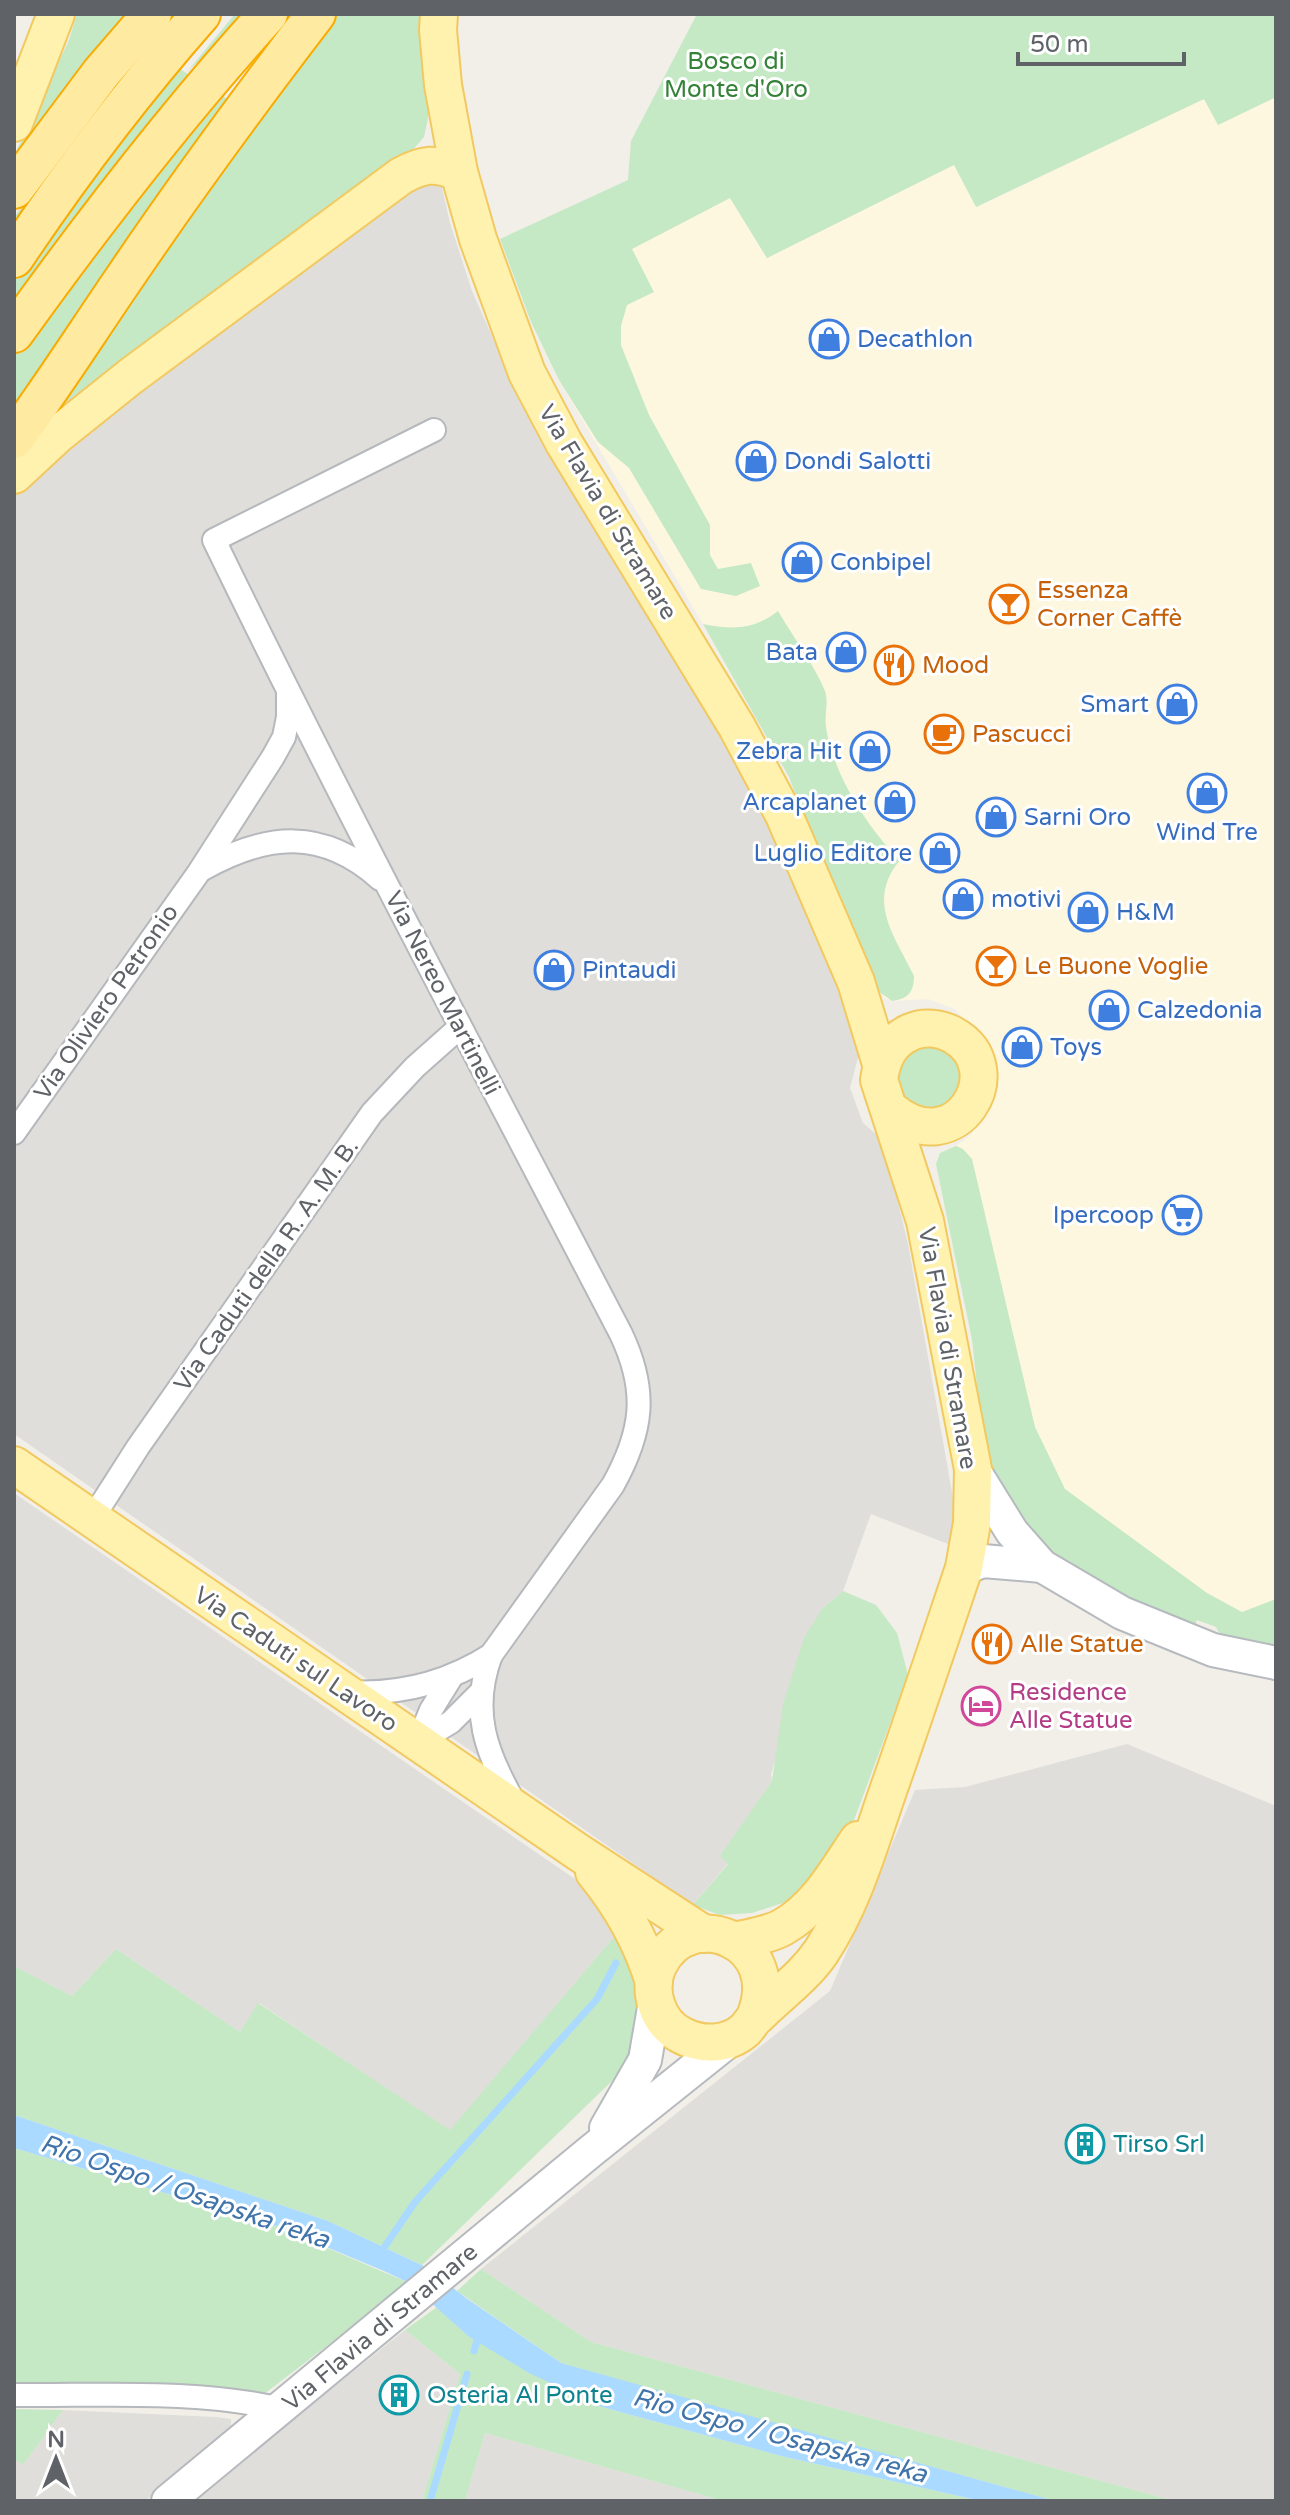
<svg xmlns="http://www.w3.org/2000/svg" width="1290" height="2515" viewBox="0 0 1290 2515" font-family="'Varela Round',sans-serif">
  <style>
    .commercial { fill: #fef7e0 }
    .industrial { fill: #e0deda }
    .green { fill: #c5e8c5 }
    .water { fill: #aadaff }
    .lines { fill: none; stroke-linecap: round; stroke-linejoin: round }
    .stream { stroke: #aadaff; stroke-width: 7 }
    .minor-casing { stroke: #b5b8bc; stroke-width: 26 }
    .secondary-casing { stroke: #b6babf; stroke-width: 36 }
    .primary-casing { stroke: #f2c960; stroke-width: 40 }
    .trunk-casing { stroke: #f9ab00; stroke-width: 42 }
    .minor { stroke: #fff; stroke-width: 22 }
    .secondary { stroke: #fff; stroke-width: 32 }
    .primary { stroke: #fff2af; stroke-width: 36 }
    .trunk { stroke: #feeaa1; stroke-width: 38 }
    .labels { text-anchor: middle; stroke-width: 6; stroke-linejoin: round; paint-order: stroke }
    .park-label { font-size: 24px; fill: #348238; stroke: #fff }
    .shop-label { font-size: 24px; fill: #366cbe; stroke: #fff; text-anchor: start }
    .street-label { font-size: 24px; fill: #5f6368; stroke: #fff }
    .food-label { font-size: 24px; fill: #c56008; stroke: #fff; text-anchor: start }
    .hotel-label { font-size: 24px; fill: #b23c85; stroke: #fff; text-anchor: start }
    .culture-label { font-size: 24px; fill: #0d838f; stroke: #fff; text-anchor: start }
    .water-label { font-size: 26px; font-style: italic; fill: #4174aa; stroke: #fff }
  </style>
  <rect width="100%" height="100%" fill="#f1efe8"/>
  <polygon class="commercial" points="1276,97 1276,1647 1223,1641 1216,1627 1197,1620 1194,1629 982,1431 972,1340 936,1164 940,1153 956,1146 970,1136 991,1102 991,1077 985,1051 975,1030 955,1009 928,999 892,1001 884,998 814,845 789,777 703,624 559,380 531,322 500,239 632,249 730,198 767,258 954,164 977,207 1204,99 1218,125"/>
  <g class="industrial">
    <polygon points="440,179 450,223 472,291 502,359 771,818 851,1017 860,1050 850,1088 863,1123 883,1140 908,1244 953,1498 953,1546 871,1514 843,1591 822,1609 771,1774 772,1781 721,1856 728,1863 693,1905 14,1434 14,496 114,404 403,192"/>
    <polygon points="14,1493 575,1879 600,1902 619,1931 450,2131 259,2003 240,2032 116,1949 72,1996 14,1966"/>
    <polygon points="1127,1744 1276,1806 1276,2501 1175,2501 591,2342 481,2269 830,1991 915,1790 965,1787"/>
    <polygon points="405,2330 460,2374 422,2501 191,2501"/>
    <polygon points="63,2410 216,2417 231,2419 231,2430 145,2501 14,2501 14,2459 23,2465"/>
    <polygon points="485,2433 723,2501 465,2501"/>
  </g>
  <g class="green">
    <polygon points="77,14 134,14 15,154 69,40"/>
    <polygon points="235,14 247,14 186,73 229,100 14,417 14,217 147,46 186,73"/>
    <polygon points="335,14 421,14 421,59 428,98 428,118 424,137 403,161 44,426 323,27"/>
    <polygon points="697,14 1276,14 1276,97 1218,125 1204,99 976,207 954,165 767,258 730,198 632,249 654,292 627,305 621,326 621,345 649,415 710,525 710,555 718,569 751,563 760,586 736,596 701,589 629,468 598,442 559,380 531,322 500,239 628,180 631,141"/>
    <path d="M778,611C792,635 815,666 825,691C829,702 824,716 826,727C832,772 868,829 900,860C866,901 894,935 914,976C914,992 908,999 892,1001L878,991L814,845L789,777L703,624C732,630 754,630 778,611Z"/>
    <circle cx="930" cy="1078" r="32"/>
    <polygon points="956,1146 963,1149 972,1159 1035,1427 1065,1489 1207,1593 1242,1612 1276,1599 1276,1647 1223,1641 1216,1627 1197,1620 1194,1629 1124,1601 1048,1558 1025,1532 991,1469 982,1431 972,1340 936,1164 940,1153"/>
    <polygon points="843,1591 876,1605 897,1633 908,1675 851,1828 821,1874 786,1902 752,1913 720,1915 693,1905 728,1864 720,1856 772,1781 783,1704 804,1638 822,1609"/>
    <polygon points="619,1931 644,2000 638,2041 614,2079 422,2265 328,2221 14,2115 14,1966 72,1996 116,1949 240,2032 258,2003 450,2130"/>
    <polygon points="14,2148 276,2226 409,2283 264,2394 159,2384 14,2382"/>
    <polygon points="481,2269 591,2342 1175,2501 1055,2501 664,2393 561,2363 457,2291"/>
    <polygon points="437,2307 468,2336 602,2407 785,2457 981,2501 723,2501 485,2433 465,2501 422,2501 460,2374 405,2330"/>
    <polygon points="14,2409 63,2410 23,2465 14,2459"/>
  </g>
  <polygon class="water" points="14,2115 328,2221 428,2268 466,2298 561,2363 1055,2501 981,2501 785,2457 602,2407 529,2373 468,2336 409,2283 384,2271 276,2226 14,2148"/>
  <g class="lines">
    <g class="stream">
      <polyline points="379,2255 415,2202 597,1999 616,1963"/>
      <polyline points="474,2351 479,2333"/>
      <polyline points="430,2501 467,2374"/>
    </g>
    <g class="minor-casing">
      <g id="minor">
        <path d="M434,430L214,540C344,808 484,1071 621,1334C648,1391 643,1431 613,1485L491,1655C470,1711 486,1753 514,1802"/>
        <path d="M203,869C267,833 323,828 380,879"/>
        <polyline points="14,1133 199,872 273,757 284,737 288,717 288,694"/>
        <polyline points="92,1519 138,1447 372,1113 415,1067 460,1027"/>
        <path d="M348,1692C401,1695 447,1683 491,1655"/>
        <polyline points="418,1742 451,1722 480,1693"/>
        <polyline points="418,1742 431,1710 452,1676"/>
        <path d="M14,2395C102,2396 194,2389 281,2409"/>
      </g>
    </g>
    <g class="secondary-casing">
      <g id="secondary">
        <polyline points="973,1469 1012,1532 1042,1566 1122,1613 1213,1650 1276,1663"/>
        <polyline points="964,1568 983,1561 1042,1566"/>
        <polyline points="606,2128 645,2060 655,2002"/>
        <polyline points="168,2501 591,2151 731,2039"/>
      </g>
    </g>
    <g class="primary-casing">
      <g id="primary">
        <polyline points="439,14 438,30 443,85 459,172 478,239 527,373 564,443 737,727 784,815 856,982 881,1064"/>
        <polyline points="14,123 56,14"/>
        <path d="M14,475L56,436L131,376L401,176C424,163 435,163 459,172"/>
        <polyline points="14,1465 578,1852 704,1934"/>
        <path d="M594,1872C622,1906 641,1940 654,1982"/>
        <path d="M734,1941C751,1937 769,1935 783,1927C817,1908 837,1871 858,1840"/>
        <path d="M755,2017C786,1941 690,1903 659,1964C646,1989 657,2024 683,2036C703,2046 728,2045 745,2030C749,2026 752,2020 757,2016C779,1994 803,1978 821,1952C853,1903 869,1846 888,1791C914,1717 939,1642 964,1568L972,1523L973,1469L925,1221L879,1080C882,1058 890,1041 911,1032C924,1026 941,1028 953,1035C1013,1068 957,1165 891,1110"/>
      </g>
    </g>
    <g class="trunk-casing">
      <g id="trunk">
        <polyline points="14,189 101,73 152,14"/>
        <path d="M14,258C71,173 134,90 201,14"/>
        <path d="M14,333C93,223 176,115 268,14"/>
        <path d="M14,439C53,386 88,331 125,277C186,187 250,100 316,14"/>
      </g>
    </g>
    <use href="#minor" class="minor"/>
    <use href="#secondary" class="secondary"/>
    <use href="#primary" class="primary"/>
    <use href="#trunk" class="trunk"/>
  </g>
  <defs>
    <g id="shop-ring" transform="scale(2)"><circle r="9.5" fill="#fff" stroke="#3f7fe0" stroke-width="1.5"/><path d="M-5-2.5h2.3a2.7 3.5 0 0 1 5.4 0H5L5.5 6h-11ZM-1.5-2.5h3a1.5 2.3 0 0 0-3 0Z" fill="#3f7fe0"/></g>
    <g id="bar-ring" transform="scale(2)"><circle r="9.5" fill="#fff" stroke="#e8710a" stroke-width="1.5"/><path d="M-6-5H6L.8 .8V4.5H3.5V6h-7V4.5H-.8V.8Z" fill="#e8710a"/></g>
    <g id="restaurant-ring" transform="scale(2)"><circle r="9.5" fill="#fff" stroke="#e8710a" stroke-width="1.5"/><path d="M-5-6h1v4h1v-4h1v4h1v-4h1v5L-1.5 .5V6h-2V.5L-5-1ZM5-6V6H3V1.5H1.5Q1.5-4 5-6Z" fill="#e8710a"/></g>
    <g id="cafe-ring" transform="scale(2)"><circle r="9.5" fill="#fff" stroke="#e8710a" stroke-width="1.5"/><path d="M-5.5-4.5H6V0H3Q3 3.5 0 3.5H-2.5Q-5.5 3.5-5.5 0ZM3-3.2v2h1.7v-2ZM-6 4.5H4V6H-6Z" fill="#e8710a"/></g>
    <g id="supermarket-ring" transform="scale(2)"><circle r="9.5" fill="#fff" stroke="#3f7fe0" stroke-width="1.5"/><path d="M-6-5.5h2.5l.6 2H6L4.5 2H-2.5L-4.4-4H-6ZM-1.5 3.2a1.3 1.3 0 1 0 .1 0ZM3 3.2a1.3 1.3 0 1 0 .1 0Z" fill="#3f7fe0"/></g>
    <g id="hotel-ring" transform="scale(2)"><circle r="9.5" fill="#fff" stroke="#d1479c" stroke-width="1.5"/><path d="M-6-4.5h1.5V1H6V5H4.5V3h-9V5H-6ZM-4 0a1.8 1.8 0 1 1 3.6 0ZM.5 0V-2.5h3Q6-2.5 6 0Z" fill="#d1479c"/></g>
    <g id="building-ring" transform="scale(2)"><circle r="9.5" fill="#fff" stroke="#0f9aa8" stroke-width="1.5"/><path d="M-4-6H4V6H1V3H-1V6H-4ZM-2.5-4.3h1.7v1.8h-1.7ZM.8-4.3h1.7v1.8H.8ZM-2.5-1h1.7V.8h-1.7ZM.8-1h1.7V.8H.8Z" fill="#0f9aa8"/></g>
  </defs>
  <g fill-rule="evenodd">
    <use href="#shop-ring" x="829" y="339"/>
    <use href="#shop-ring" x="756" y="461"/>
    <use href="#shop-ring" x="802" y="562"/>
    <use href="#bar-ring" x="1009" y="604"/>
    <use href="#shop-ring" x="846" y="652"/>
    <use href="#restaurant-ring" x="894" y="665"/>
    <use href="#shop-ring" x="1177" y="704"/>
    <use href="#cafe-ring" x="944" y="734"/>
    <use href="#shop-ring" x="870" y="751"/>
    <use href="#shop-ring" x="1207" y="793"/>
    <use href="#shop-ring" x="895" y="802"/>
    <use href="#shop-ring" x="996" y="817"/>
    <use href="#shop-ring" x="940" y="853"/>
    <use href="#shop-ring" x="963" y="899"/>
    <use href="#shop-ring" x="1088" y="912"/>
    <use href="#bar-ring" x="996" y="966"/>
    <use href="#shop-ring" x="554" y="970"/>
    <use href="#shop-ring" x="1109" y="1010"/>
    <use href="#shop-ring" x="1022" y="1047"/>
    <use href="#supermarket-ring" x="1182" y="1215"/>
    <use href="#restaurant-ring" x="992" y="1644"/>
    <use href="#hotel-ring" x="981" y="1706"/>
    <use href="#building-ring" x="1085" y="2144"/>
    <use href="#building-ring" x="399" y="2395"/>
  </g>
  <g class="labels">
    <g class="park-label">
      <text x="736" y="69">Bosco di<tspan x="736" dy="28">Monte d'Oro</tspan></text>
    </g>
    <g class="shop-label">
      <text x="857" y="347">Decathlon</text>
      <text x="784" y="469">Dondi Salotti</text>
      <text x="830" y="570">Conbipel</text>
      <text x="818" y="660" text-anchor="end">Bata</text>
      <text x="1149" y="712" text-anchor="end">Smart</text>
      <text x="842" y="759" text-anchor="end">Zebra Hit</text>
      <text x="867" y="810" text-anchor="end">Arcaplanet</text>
      <text x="1024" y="825">Sarni Oro</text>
      <text x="1207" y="840" text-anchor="middle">Wind Tre</text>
      <text x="912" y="861" text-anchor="end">Luglio Editore</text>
      <text x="991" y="907">motivi</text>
      <text x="1116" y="920">H&amp;M</text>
      <text x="582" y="978">Pintaudi</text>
      <text x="1137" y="1018">Calzedonia</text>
      <text x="1050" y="1055">Toys</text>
      <text x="1154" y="1223" text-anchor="end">Ipercoop</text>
    </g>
    <g class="street-label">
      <text transform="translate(608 512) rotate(59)" y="8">Via Flavia di Stramare</text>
      <text transform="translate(443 993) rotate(63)" y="8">Via Nereo Martinelli</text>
      <text transform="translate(106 1002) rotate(-55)" y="8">Via Oliviero Petronio</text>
      <text transform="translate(266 1265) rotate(-55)" y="8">Via Caduti della R. A. M. B.</text>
      <text transform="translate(948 1348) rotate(80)" y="8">Via Flavia di Stramare</text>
      <text transform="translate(296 1659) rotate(34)" y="8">Via Caduti sul Lavoro</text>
      <text transform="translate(380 2327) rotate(-40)" y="8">Via Flavia di Stramare</text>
    </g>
    <g class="food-label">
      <text x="1037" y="598">Essenza<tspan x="1037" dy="28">Corner Caffè</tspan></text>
      <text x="922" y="673">Mood</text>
      <text x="972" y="742">Pascucci</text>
      <text x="1024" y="974">Le Buone Voglie</text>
      <text x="1020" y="1652">Alle Statue</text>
    </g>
    <g class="hotel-label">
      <text x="1009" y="1700">Residence<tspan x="1009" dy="28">Alle Statue</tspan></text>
    </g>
    <g class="culture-label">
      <text x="1113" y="2152">Tirso Srl</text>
      <text x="427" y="2403">Osteria Al Ponte</text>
    </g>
    <g class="water-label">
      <text transform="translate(185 2191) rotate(19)" y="9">Rio Ospo / Osapska reka</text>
      <text transform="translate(780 2435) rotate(15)" y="9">Rio Ospo / Osapska reka</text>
    </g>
  </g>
  <rect width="1290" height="2515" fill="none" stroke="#5f6368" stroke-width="32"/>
  <g transform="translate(56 2459)" stroke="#ffffff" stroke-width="6" paint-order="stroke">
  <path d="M0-6L14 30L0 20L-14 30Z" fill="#5f6368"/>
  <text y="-12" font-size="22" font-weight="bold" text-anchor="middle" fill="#5f6368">N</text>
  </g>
  <path d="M1018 52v12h166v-12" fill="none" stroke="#5f6368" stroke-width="4"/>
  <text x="1030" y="52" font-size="24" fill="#5f6368" stroke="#ffffff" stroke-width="6" paint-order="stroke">50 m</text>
</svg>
